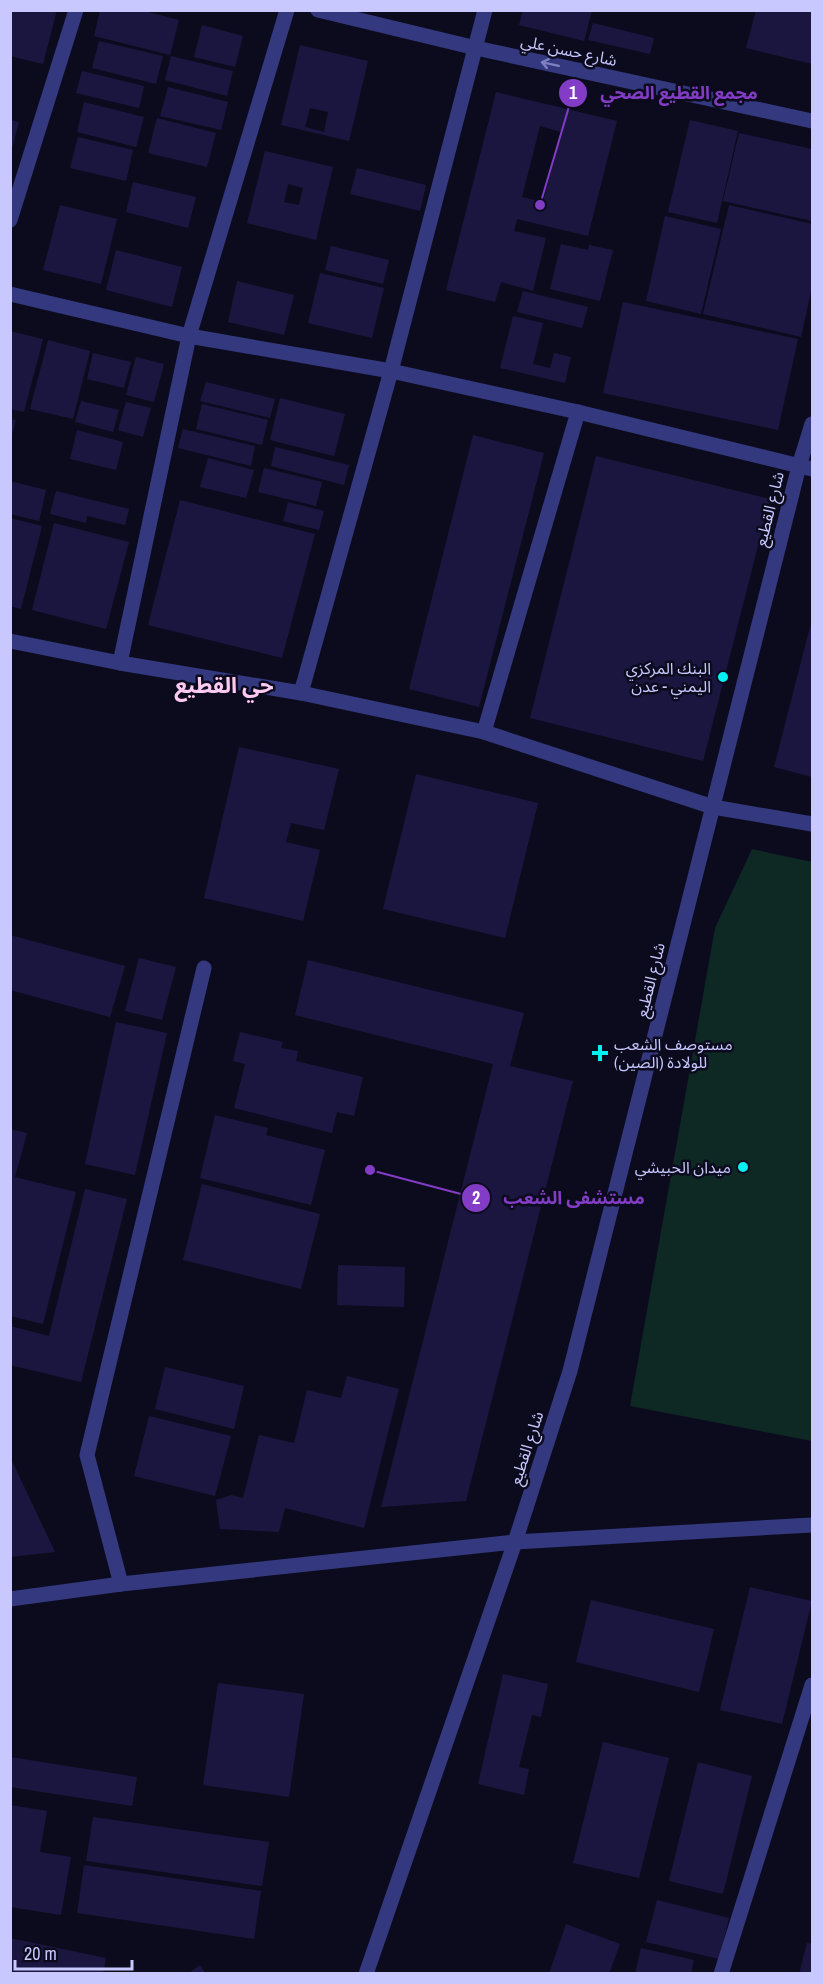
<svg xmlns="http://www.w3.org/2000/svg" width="823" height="1984" viewBox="0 0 823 1984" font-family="'Archivo Narrow','Noto Sans Arabic',sans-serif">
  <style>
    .green { fill: #0e2824 }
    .building { fill: #1b163f; fill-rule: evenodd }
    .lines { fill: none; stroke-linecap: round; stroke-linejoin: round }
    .minor { stroke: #34397f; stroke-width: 15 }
    .oneway { stroke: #7e80bf }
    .poi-dot { fill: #00f3f2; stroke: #0c0b1e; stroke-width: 2 }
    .labels { text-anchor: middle; stroke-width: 5; stroke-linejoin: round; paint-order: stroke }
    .street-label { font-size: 16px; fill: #c8c8ff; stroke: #0c0b1e }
    .poi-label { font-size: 16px; fill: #c8c8ff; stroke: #0c0b1e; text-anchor: end }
    .district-label { font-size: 22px; font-weight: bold; fill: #ffcaf1; stroke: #0c0b1e }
    .leader { fill: none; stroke: #833cc5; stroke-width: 2 }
    .callout-dot { fill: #833cc5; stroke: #0c0b1e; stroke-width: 2 }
    .mark-label { font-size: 18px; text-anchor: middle; font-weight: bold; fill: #fff }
    .callout-label { font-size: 18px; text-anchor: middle; font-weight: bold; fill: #833cc5; stroke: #0c0b1e; stroke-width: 5; stroke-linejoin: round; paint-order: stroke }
  </style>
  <rect width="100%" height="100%" fill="#0c0b1e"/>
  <polygon class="green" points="752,849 812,862 812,1441 630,1406 715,928"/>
  <g class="building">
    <polygon points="10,10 57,10 43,64 10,56"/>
    <polygon points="100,10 141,10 179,20 170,55 94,36"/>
    <polygon points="523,10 592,10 584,41 519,25"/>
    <polygon points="756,10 812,10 812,64 746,48"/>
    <polygon points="593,23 654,38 650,54 588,40"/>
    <polygon points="202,25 243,36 235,67 194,57"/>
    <polygon points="99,41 163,56 156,84 92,68"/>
    <path d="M300,45L368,61L349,141L281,125ZM310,108L328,112L324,132L305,127Z"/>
    <polygon points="171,56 233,71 227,96 165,80"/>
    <polygon points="82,71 144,86 139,108 76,93"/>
    <polygon points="168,87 228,102 221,130 160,116"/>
    <path d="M496,92L617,121L588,236L517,219L514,231L546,238L533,291L501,282L495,302L446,290ZM540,126L561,132L543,202L522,197Z"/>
    <polygon points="84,102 144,117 136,147 77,132"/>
    <polygon points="157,118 216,133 207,167 148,153"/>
    <polygon points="10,120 19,122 11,152 10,152"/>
    <polygon points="690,120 738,131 717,223 668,212"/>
    <polygon points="739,133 812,149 812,221 723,201"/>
    <polygon points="78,137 133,150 126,181 70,168"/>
    <path d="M265,151L333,167L316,240L247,223ZM288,184L303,188L299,205L284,202Z"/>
    <polygon points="357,168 426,185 420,211 350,194"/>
    <polygon points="133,182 196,197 188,228 126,212"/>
    <polygon points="60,205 117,219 101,284 43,270"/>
    <polygon points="729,205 812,224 812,287 801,337 703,314"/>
    <polygon points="665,216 721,229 701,314 646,301"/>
    <polygon points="561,244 588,250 589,245 613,250 600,301 550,289"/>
    <polygon points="331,246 389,260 383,284 325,270"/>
    <polygon points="116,250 182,267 172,307 106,290"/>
    <polygon points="320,273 384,288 372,338 308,323"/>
    <polygon points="237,281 294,295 284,335 228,322"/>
    <polygon points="523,291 588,307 582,328 517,312"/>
    <polygon points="623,302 798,339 778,430 603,393"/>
    <polygon points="513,316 543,323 533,364 550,368 554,353 571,357 565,383 500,368"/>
    <polygon points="10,331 43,339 24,412 10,409"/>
    <polygon points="48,340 90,351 73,419 30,409"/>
    <polygon points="93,353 131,362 124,388 87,379"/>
    <polygon points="136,357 164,364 154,402 126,395"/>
    <polygon points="206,382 275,399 270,418 200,401"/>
    <polygon points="280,398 345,414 334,456 270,440"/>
    <polygon points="81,401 119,410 113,432 75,422"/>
    <polygon points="126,402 151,408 143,437 118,430"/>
    <polygon points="202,404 268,420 262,445 196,429"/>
    <polygon points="10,419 16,420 11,438 10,438"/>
    <polygon points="183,429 255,446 251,466 178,448"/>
    <polygon points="77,430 123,442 116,470 70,459"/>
    <polygon points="473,435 544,453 479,707 409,689"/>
    <polygon points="275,447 349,465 344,485 271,466"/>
    <polygon points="596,456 770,499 703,761 530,718"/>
    <polygon points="208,458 254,470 246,498 200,487"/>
    <polygon points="264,468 322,482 316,506 258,492"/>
    <polygon points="10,481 46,490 39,521 10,514"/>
    <polygon points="56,491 129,509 125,525 87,516 86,523 50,514"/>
    <polygon points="180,500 315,534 282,658 148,625"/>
    <polygon points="288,502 324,511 319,530 283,521"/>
    <polygon points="10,518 42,526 21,609 10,606"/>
    <polygon points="54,523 129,542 106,629 32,610"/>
    <polygon points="810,627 812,628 812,777 774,767"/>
    <polygon points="239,747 339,769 324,830 291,823 286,842 320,850 303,921 204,898"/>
    <polygon points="416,774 538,803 505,938 383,909"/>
    <polygon points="10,935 125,966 110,1017 10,990"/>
    <polygon points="139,958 176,967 162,1020 125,1011"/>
    <polygon points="308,960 524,1013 510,1066 573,1081 466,1501 381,1507 493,1064 295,1015"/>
    <polygon points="116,1022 167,1033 135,1175 85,1164"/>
    <polygon points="240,1032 283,1042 281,1048 298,1051 296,1061 363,1077 354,1116 337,1112 332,1133 234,1108 245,1064 233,1061"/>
    <polygon points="215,1115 268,1128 266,1135 325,1150 311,1205 200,1178"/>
    <polygon points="10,1129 27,1133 15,1177 76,1192 43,1324 10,1316"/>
    <polygon points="202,1184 320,1214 301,1289 183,1260"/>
    <polygon points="85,1189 127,1199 81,1382 10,1365 10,1326 49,1336"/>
    <polygon points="338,1265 405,1267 404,1307 337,1305"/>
    <polygon points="165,1367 244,1386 234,1429 155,1409"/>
    <polygon points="347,1376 399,1389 364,1528 285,1508 279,1532 220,1529 216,1500 231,1495 243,1498 259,1435 294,1443 307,1390 341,1398"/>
    <polygon points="149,1416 231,1436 215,1496 134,1476"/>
    <polygon points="10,1457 30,1499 55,1552 10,1557"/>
    <polygon points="750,1587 812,1601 782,1724 720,1710"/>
    <polygon points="591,1600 714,1629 699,1692 576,1662"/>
    <polygon points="503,1674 548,1684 541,1717 532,1715 519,1767 529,1769 524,1795 478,1784"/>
    <polygon points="218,1683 304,1694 289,1797 203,1785"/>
    <polygon points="603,1742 669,1758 639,1878 573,1863"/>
    <polygon points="10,1757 137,1777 132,1806 10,1787"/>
    <polygon points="698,1762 752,1776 723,1894 669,1881"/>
    <polygon points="10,1805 47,1811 40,1852 71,1857 61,1915 10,1907"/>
    <polygon points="93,1817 269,1842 262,1886 86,1861"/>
    <polygon points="84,1865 261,1891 254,1939 77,1913"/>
    <polygon points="657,1900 729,1918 719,1959 646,1942"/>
    <polygon points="566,1924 620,1944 609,1974 549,1974"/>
    <polygon points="10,1938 106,1958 103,1974 10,1974"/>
    <polygon points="807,1943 812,1944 812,1974 799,1974"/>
    <polygon points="641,1948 694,1960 691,1974 635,1974"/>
    <polygon points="200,1965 206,1974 188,1974"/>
  </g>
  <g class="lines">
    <g class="minor">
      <polyline points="318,10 476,48 812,121"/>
      <polyline points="10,220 76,10"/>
      <polyline points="10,294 189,336 391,371 578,412 812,469"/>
      <polyline points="10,641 120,663 301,693 484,732 713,807 812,824"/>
      <polyline points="120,663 189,336 287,10"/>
      <polyline points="301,693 391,371 485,10"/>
      <polyline points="484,732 578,412"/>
      <polyline points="121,1584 87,1455 204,968"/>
      <polyline points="10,1599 121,1584 515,1542 812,1525"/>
      <polyline points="366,1974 515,1542 570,1371 799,466 812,424"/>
      <polyline points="721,1974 812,1685"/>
    </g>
  </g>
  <defs><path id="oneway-shaft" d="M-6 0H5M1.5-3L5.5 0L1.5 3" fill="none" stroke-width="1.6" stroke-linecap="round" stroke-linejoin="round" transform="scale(1.5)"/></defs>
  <use class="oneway" href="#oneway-shaft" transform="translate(550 64) rotate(-168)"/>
  <g class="poi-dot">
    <circle cx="723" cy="677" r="6"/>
    <path d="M597 1044h6v6h6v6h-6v6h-6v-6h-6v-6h6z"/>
    <circle cx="743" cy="1167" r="6"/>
  </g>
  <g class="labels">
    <g class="street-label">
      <text transform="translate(569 50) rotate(12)" y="6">شارع حسن علي</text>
      <text transform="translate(769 509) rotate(-76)" y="6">شارع القطيع</text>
      <text transform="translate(650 980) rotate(-76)" y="6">شارع القطيع</text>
      <text transform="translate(526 1448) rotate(-72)" y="6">شارع القطيع</text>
    </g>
    <g class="poi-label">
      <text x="711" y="674">البنك المركزي<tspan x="711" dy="18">اليمني - عدن</tspan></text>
      <text x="614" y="1050" text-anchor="start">مستوصف الشعب<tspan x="614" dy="18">(الصين) للولادة</tspan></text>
      <text x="731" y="1173">ميدان الحبيشي</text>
    </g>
    <g class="district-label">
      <text x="224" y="693">حي القطيع</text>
    </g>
  </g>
  <path class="leader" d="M540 205L573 93M370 1170L476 1198"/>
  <g class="callout-dot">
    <circle cx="540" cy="205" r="6"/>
    <circle cx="370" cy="1170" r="6"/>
    <circle cx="573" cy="93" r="15"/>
    <circle cx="476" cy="1198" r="15"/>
  </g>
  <g class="mark-label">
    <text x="573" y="99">1</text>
    <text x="476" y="1204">2</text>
  </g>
  <g class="callout-label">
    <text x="679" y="99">مجمع القطيع الصحي</text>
    <text x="574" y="1204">مستشفى الشعب</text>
  </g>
  <rect width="823" height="1984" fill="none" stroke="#c8c8ff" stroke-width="24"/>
  <path d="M15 1960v9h117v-9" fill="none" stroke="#c8c8ff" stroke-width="3"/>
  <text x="24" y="1960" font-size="18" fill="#c8c8ff" stroke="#0c0b1e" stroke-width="4.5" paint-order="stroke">20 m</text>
</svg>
